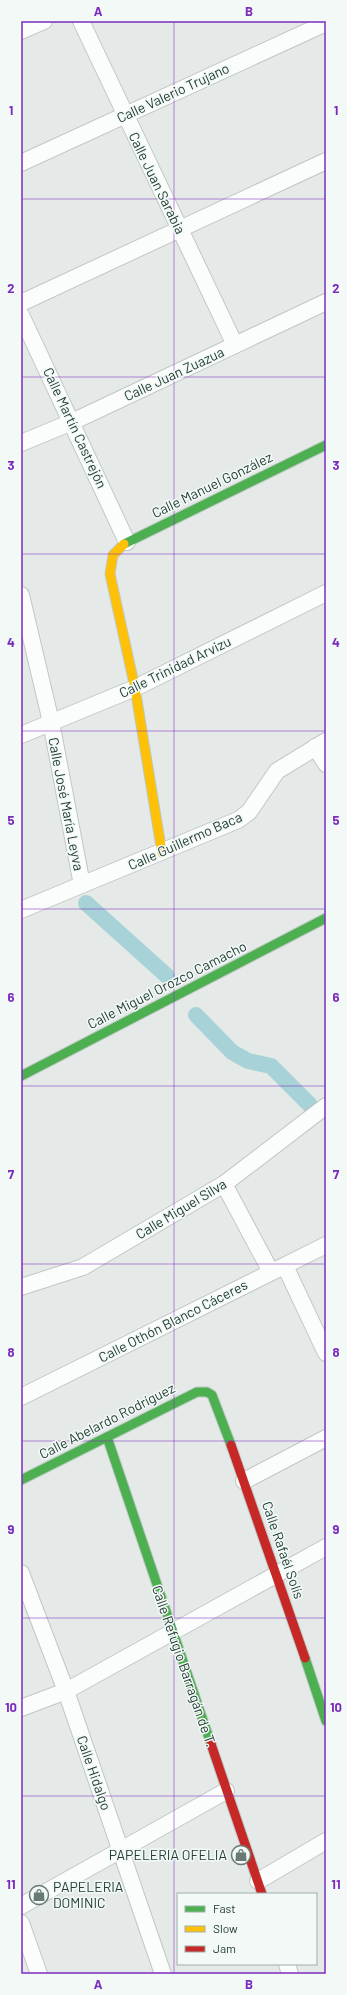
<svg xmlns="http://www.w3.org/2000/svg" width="347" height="1995" viewBox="0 0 347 1995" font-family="Barlow,sans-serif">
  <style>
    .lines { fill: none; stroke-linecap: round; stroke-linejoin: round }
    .canal { stroke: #a7d2d7; stroke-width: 16 }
    .street-casing { stroke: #c2c7c5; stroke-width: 18 }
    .fast-casing { stroke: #c0c8c5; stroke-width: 11 }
    .slow-casing { stroke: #c0c8c5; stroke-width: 11 }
    .jam-casing { stroke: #c0c8c5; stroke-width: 11 }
    .street { stroke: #fbfcfc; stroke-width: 16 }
    .fast { stroke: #4caf50; stroke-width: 9 }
    .slow { stroke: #ffc107; stroke-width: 9 }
    .jam { stroke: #c62828; stroke-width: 9 }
    .grid { fill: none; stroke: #7b2cbf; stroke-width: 1; stroke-opacity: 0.55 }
    .labels { text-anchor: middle; stroke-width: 3; stroke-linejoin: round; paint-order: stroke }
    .street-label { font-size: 14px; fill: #233d35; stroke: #f3f9f6 }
    .poi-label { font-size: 14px; fill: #233d35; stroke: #f3f9f6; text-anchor: end }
    .neatline { fill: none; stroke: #7b2cbf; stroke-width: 1.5 }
    .grid-label { font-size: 13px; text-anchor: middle; font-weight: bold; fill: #7b2cbf }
  </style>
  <rect width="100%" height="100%" fill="#e5eae8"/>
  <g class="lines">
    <g class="canal">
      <polyline points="86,903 167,976"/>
      <polyline points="196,1015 232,1052 248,1061 271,1066 310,1105"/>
    </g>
    <g class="street-casing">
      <g id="street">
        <polyline points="81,21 235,345"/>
        <polyline points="21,31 44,21"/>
        <polyline points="21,163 326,23"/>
        <polyline points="21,303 326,161"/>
        <polyline points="21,315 127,542"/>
        <polyline points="21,443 72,422 326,302"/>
        <polyline points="21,595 51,722 82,885"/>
        <polyline points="21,735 135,688 326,593"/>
        <polyline points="315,747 326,764"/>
        <polyline points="21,910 238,820 249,812 277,771 326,741"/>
        <polyline points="224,1184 271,1272"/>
        <polyline points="285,1266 326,1353"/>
        <polyline points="21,1287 83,1267 224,1184 326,1106"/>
        <polyline points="21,1397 326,1245"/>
        <polyline points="244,1481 326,1438"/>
        <polyline points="21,1573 66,1691 163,1974"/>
        <polyline points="21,1708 66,1691 326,1547"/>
        <polyline points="258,1881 326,1841"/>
        <polyline points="21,1906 226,1791"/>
        <polyline points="21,1923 39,1974"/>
        <polyline points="287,1964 290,1974"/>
      </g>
    </g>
    <g class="fast-casing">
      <g id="fast">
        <polyline points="124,544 326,445"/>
        <polyline points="21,1076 326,918"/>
        <polyline points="107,1437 211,1744"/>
        <polyline points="21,1480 197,1392 207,1392 212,1395 231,1445"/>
        <polyline points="305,1658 326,1721"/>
      </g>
    </g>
    <g class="slow-casing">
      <polyline id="slow" points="124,544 113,555 110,574 135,688 162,853"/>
    </g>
    <g class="jam-casing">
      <g id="jam">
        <polyline points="231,1445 305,1658"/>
        <polyline points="211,1744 262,1894"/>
      </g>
    </g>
    <use href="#street" class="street"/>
    <use href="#fast" class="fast"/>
    <use href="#slow" class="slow"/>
    <use href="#jam" class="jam"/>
  </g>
  <path class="grid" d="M174,21V1974M21,199H326M21,377H326M21,554H326M21,731H326M21,909H326M21,1086H326M21,1264H326M21,1441H326M21,1618H326M21,1796H326"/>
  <defs>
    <g id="shop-ring" transform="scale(1)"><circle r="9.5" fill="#f3f9f6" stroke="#677a74" stroke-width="1.5"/><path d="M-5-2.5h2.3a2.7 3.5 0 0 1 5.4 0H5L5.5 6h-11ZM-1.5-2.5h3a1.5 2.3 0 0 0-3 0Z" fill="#677a74"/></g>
  </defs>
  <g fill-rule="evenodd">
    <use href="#shop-ring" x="241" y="1855"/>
    <use href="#shop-ring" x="39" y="1895"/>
  </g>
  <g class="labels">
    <g class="street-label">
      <text transform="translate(173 93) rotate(-25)" y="5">Calle Valerio Trujano</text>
      <text transform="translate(157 183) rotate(64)" y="5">Calle Juan Sarabia</text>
      <text transform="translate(174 374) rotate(-25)" y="5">Calle Juan Zuazua</text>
      <text transform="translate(75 428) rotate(65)" y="5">Calle Martín Castrejón</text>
      <text transform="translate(212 485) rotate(-26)" y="5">Calle Manuel González</text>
      <text transform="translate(175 667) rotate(-26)" y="5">Calle Trinidad Arvizu</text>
      <text transform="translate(66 804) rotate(79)" y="5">Calle José María Leyva</text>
      <text transform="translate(185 841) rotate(-24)" y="5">Calle Guillermo Baca</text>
      <text transform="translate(167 985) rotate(-27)" y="5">Calle Miguel Orozco Camacho</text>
      <text transform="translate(181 1209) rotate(-31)" y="5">Calle Miguel Silva</text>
      <text transform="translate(173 1321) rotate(-27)" y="5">Calle Othón Blanco Cáceres</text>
      <text transform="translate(107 1421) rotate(-27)" y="5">Calle Abelardo Rodríguez</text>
      <text transform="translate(283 1550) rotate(71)" y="5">Calle Rafaél Solís</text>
      <text transform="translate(184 1666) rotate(71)" y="5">Calle Refugio Barragán de T.</text>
      <text transform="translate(94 1773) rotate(71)" y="5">Calle Hidalgo</text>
    </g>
    <g class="poi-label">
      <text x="227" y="1860">PAPELERIA OFELIA</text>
      <text x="53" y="1892" text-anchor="start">PAPELERIA<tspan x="53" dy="16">DOMINIC</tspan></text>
    </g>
  </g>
  <rect width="347" height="1995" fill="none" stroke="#f3f9f6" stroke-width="44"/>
  <rect x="177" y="1893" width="140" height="72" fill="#f3f9f6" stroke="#a0aea9"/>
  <rect x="185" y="1906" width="20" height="6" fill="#4caf50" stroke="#a0aea9"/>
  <text x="213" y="1913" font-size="12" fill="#233d35">Fast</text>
  <rect x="185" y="1926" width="20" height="6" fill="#ffc107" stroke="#a0aea9"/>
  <text x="213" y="1933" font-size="12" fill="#233d35">Slow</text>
  <rect x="185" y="1946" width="20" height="6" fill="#c62828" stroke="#a0aea9"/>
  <text x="213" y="1953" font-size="12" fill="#233d35">Jam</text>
  <rect x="22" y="22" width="303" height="1951" class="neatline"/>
  <g class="grid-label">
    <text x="98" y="16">A</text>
    <text x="249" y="16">B</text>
    <text x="11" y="115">1</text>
    <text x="336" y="115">1</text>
    <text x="11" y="293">2</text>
    <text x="336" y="293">2</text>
    <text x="11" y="470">3</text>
    <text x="336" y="470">3</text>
    <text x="11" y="647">4</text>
    <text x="336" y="647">4</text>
    <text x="11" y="825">5</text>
    <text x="336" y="825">5</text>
    <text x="11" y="1002">6</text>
    <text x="336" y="1002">6</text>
    <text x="11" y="1179">7</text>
    <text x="336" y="1179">7</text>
    <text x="11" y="1357">8</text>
    <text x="336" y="1357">8</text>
    <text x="11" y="1534">9</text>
    <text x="336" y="1534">9</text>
    <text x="11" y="1712">10</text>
    <text x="336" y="1712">10</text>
    <text x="11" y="1889">11</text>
    <text x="336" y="1889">11</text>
    <text x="98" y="1989">A</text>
    <text x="249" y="1989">B</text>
  </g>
</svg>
